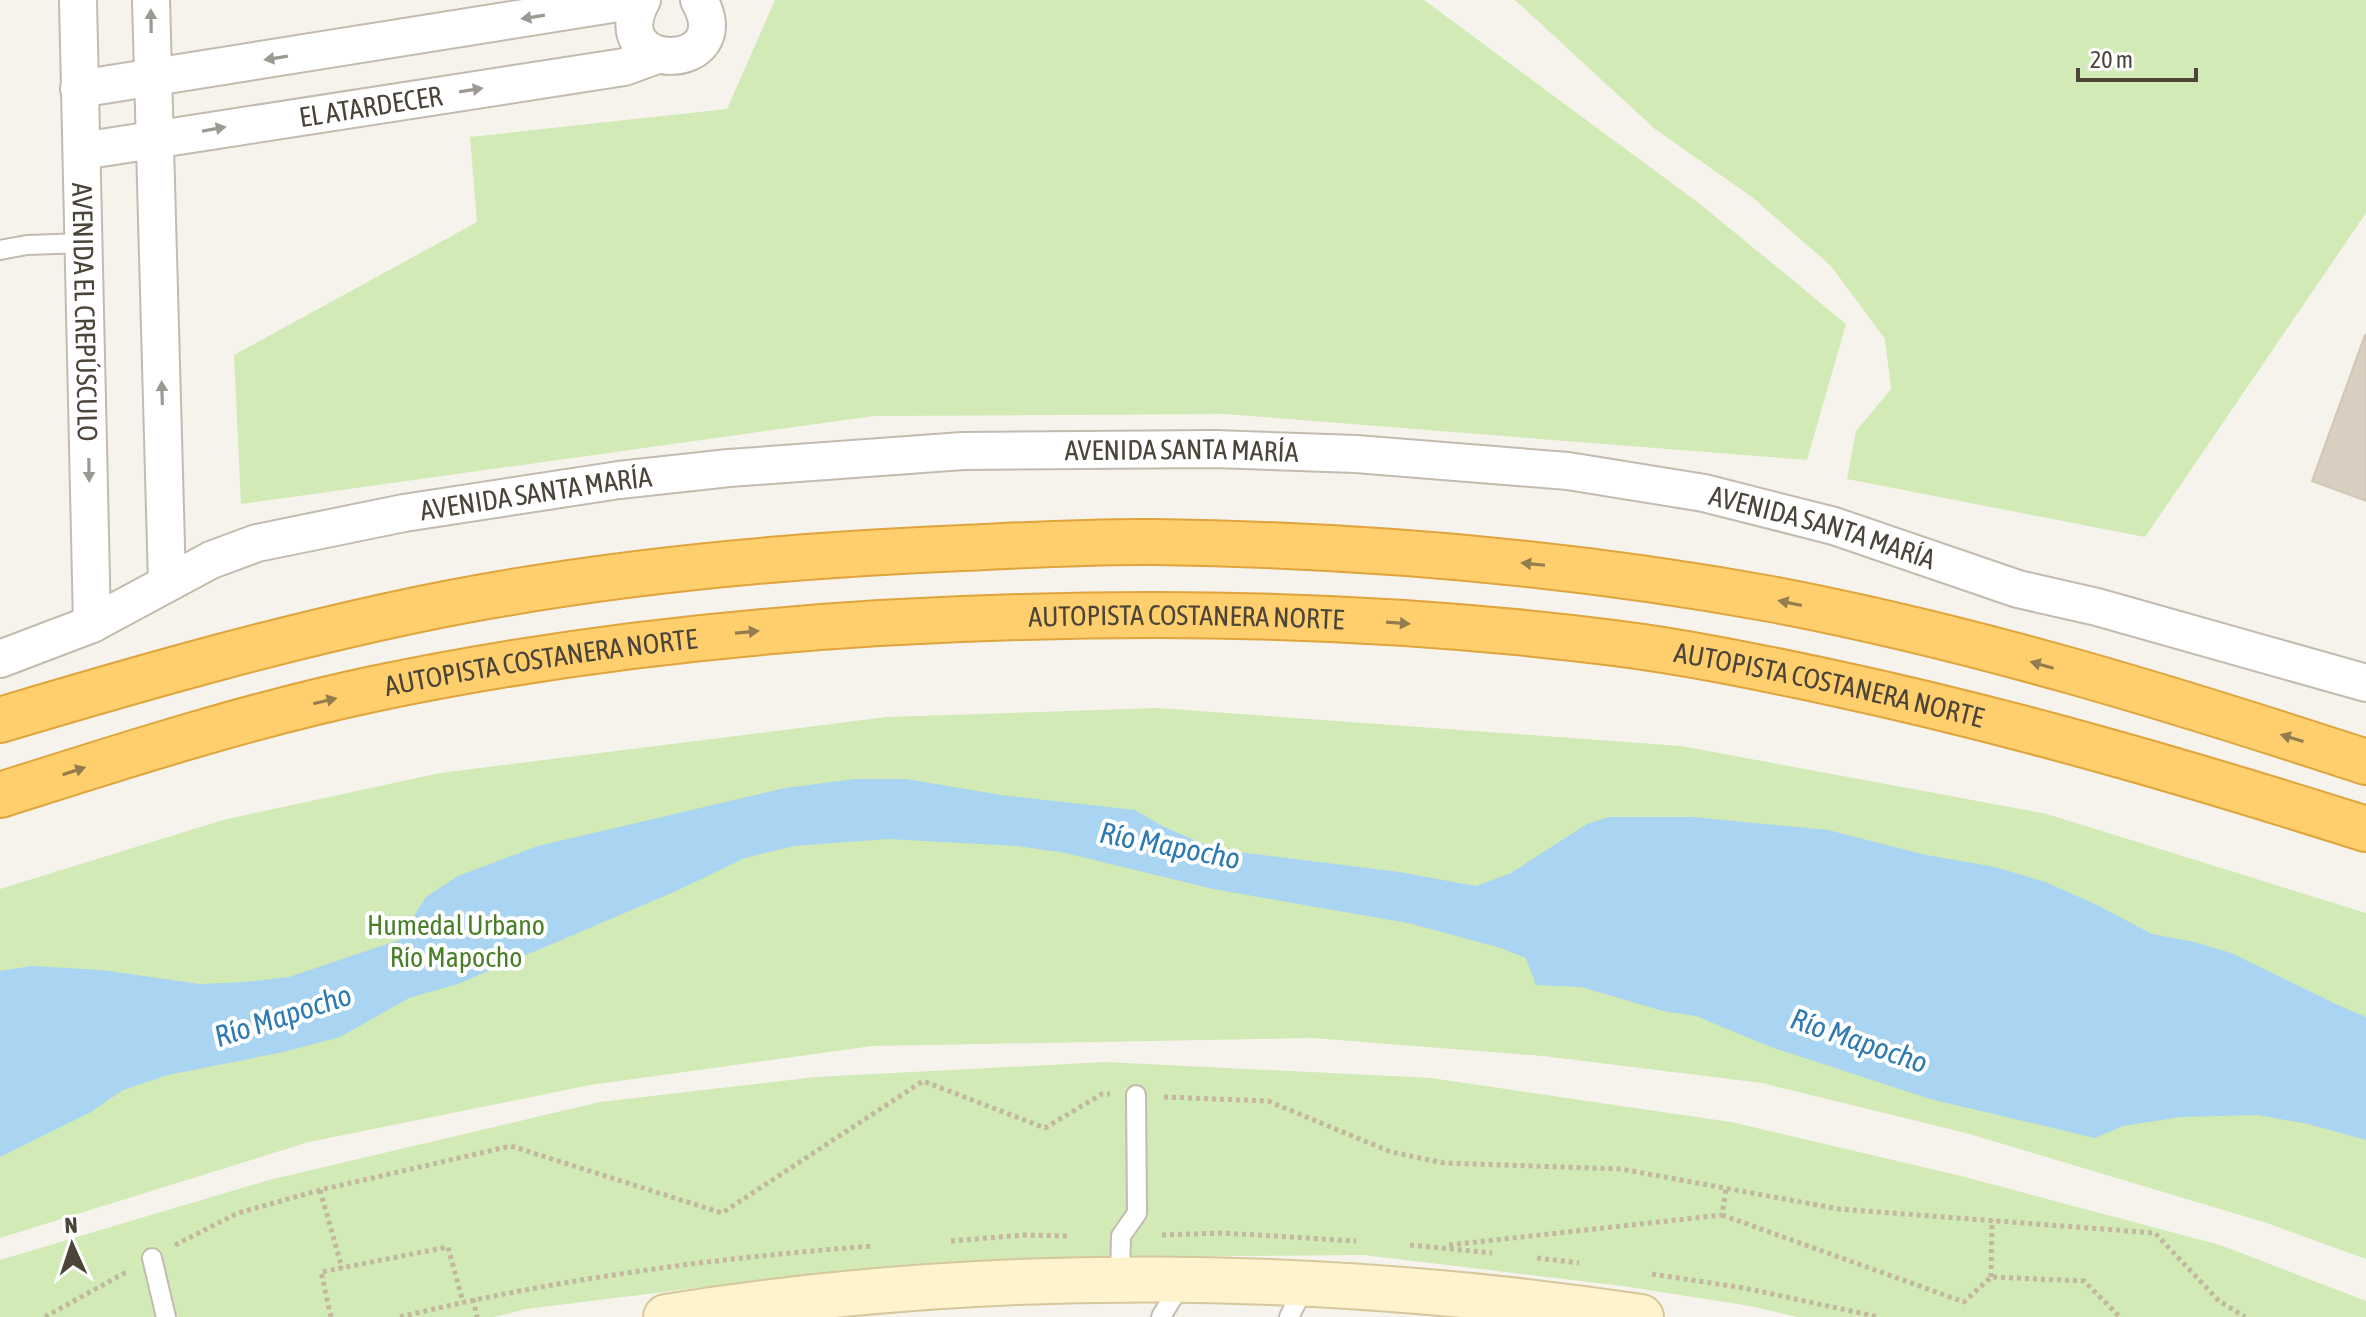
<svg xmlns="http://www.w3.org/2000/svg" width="2366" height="1317" viewBox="0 0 2366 1317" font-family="'Asap Condensed',sans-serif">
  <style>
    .green { fill: #d2eab5 }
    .water { fill: #a9d4f2 }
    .building { fill: #d8cfc1; stroke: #d3c7b4; stroke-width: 2 }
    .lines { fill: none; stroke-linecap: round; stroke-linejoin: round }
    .lane-casing { stroke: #c2bbae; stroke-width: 22 }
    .street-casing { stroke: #c2bbae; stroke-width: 40 }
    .secondary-casing { stroke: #d6c79b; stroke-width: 48 }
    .highway-casing { stroke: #e0a43c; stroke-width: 48 }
    .path { stroke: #c4b79f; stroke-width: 5; stroke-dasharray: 4 4; stroke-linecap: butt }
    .lane { stroke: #fff; stroke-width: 18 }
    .street { stroke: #fff; stroke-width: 36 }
    .secondary { stroke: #fff3cd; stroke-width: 44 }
    .highway { stroke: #ffcf6e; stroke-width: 44 }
    .oneway { fill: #9c9892 }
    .oneway2 { fill: #937c4e }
    .labels { text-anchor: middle; stroke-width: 8; stroke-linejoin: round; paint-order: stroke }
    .street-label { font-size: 28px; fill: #4b4439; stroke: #fff }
    .park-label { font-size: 28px; fill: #4a7f2a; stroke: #fff }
    .water-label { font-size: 30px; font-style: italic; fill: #2e7ab2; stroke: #fff }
  </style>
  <rect width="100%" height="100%" fill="#f6f3ec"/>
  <g class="green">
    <polygon points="775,0 1424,0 1700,204 1846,324 1807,460 1225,414 874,416 241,504 234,355 477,222 470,137 727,109"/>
    <polygon points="1515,0 2366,0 2366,213 2145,537 1847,479 1856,431 1891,389 1885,339 1831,266 1752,197 1655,129"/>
    <polygon points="1158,708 1681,746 2047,814 2366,913 2366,1259 2267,1223 1966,1133 1762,1083 1543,1056 1313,1038 872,1046 590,1085 309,1142 0,1238 0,889 223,820 440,773 887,717"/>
    <polygon points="1106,1062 1431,1078 1731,1122 1961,1176 2220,1245 2366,1301 2366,1317 1797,1317 1750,1306 1623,1286 1364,1255 1109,1257 753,1281 526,1309 494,1317 0,1317 0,1260 269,1180 600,1102 816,1077"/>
  </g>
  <polygon class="water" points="855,779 906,779 1001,795 1135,810 1162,826 1215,849 1399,872 1476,886 1511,873 1587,824 1609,817 1692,817 1828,830 1926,855 1995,867 2045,882 2095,904 2152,934 2194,942 2231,953 2340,1006 2366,1017 2366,1140 2308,1124 2257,1115 2181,1117 2123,1126 2095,1138 1930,1099 1768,1046 1696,1016 1663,1011 1581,987 1536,985 1526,958 1501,948 1408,923 1213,889 1066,853 1017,846 888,839 794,846 745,858 676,891 458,984 409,998 340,1037 283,1052 168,1075 123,1090 91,1112 0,1157 0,971 32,966 101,970 200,984 246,982 289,977 405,938 415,914 426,897 458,876 538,846 785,788"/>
  <polygon class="building" points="2365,335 2366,335 2366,501 2312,481"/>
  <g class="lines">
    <g class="lane-casing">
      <g id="lane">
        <polyline points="0,250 27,245 84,243"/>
        <polyline points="152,1258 166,1317"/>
        <polyline points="1120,1279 1121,1236 1137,1213 1136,1095"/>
        <polyline points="1161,1317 1182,1282"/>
        <polyline points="1289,1317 1305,1286"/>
      </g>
    </g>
    <g class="street-casing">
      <g id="street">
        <path id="s1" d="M78,0L92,624"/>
        <polyline points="151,0 167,583"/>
        <path d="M642,0C601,75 741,74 699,0"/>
        <polyline points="79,89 637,0"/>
        <path id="s2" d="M82,151L624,67L657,55"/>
        <path id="s3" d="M0,659L92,624L211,560L257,543L404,513L619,480L729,468L963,451L1214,449L1356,454L1568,471L1704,493L1834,526L2018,589L2097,607L2366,683"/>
      </g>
    </g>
    <g class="secondary-casing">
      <path id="secondary" d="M666,1317C988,1265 1319,1269 1641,1317"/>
    </g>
    <g class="highway-casing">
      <g id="highway">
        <path d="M0,720C147,676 294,634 445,604C615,571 790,555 963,548C1027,545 1092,541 1156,542C1362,545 1568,562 1771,599C1972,637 2171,698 2366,762"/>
        <path id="s4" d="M0,795C123,756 246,716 373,689C587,644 804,623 1022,617C1219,611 1418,618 1614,643C1686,652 1758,667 1829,682C2011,721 2189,773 2366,829"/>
      </g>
    </g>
    <g class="path">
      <polyline points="1164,1097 1268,1101 1391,1152 1444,1163 1621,1169 1839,1209 2155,1233 2219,1301 2245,1317"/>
      <polyline points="320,1190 342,1268"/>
      <polyline points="1722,1215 1964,1302 1991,1277 2084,1281 2120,1317"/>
      <polyline points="1162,1235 1223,1233 1356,1241"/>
      <polyline points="951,1241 1024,1235 1069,1236"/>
      <polyline points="175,1245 238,1213 320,1190 511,1146 722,1213 923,1081 1045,1128 1102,1094 1110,1094"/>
      <polyline points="1410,1245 1492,1253"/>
      <polyline points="1449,1245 1722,1215 1726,1189"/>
      <polyline points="1537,1258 1579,1263"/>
      <polyline points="1652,1274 1744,1288 1879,1317"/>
      <polyline points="1991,1277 1992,1220"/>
      <polyline points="473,1299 477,1317"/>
      <polyline points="45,1317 128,1271"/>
      <polyline points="331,1317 321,1272 448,1247 463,1302"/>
      <path d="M400,1317C555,1279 713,1258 873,1246"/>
    </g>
    <use href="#lane" class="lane"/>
    <use href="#street" class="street"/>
    <use href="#secondary" class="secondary"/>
    <use href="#highway" class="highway"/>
  </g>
  <defs><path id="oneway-solid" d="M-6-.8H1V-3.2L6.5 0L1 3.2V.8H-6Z" transform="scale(2)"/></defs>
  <g class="oneway">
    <use href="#oneway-solid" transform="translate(533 17) rotate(171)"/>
    <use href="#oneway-solid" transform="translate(151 21) rotate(-91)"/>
    <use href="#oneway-solid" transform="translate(276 58) rotate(171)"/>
    <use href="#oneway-solid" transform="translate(471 90) rotate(-9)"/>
    <use href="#oneway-solid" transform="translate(214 129) rotate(-10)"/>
    <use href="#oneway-solid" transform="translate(162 393) rotate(-92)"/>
    <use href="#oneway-solid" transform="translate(89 470) rotate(89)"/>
  </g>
  <g class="oneway2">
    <use href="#oneway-solid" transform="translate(1533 564) rotate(-174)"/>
    <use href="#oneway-solid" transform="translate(1790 603) rotate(-168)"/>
    <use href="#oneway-solid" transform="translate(1398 623) rotate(4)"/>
    <use href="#oneway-solid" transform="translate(747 632) rotate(-5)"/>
    <use href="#oneway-solid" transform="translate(2042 665) rotate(-164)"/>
    <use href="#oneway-solid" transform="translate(325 701) rotate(-13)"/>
    <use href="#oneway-solid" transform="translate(2292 738) rotate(-163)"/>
    <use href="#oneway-solid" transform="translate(74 771) rotate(-18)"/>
  </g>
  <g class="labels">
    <g class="street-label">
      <text dy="10" stroke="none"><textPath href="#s2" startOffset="292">EL ATARDECER</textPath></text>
      <text dy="10" stroke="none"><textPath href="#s1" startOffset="312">AVENIDA EL CREPÚSCULO</textPath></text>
      <text dy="10" stroke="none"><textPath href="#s3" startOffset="1214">AVENIDA SANTA MARÍA</textPath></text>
      <text dy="10" stroke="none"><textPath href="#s3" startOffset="566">AVENIDA SANTA MARÍA</textPath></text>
      <text dy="10" stroke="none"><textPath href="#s3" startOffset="1862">AVENIDA SANTA MARÍA</textPath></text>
      <text dy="10" stroke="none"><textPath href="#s4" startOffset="1206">AUTOPISTA COSTANERA NORTE</textPath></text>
      <text dy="10" stroke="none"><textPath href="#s4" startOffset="558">AUTOPISTA COSTANERA NORTE</textPath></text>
      <text dy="10" stroke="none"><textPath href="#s4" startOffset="1854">AUTOPISTA COSTANERA NORTE</textPath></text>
    </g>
    <g class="park-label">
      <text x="456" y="935">Humedal Urbano<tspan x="456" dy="32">Río Mapocho</tspan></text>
    </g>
    <g class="water-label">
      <text transform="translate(1170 846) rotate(11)" y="10">Río Mapocho</text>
      <text transform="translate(283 1016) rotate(-18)" y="10">Río Mapocho</text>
      <text transform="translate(1859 1041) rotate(19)" y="10">Río Mapocho</text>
    </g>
  </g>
  <g transform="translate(72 1245) rotate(357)" stroke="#ffffff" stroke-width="6" paint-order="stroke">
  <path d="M0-6L14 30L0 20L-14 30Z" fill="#4b4439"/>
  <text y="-12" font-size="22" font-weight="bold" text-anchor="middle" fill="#4b4439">N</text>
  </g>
  <path d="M2078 68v12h118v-12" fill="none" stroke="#4b4439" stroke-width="4"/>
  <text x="2090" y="68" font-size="24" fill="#4b4439" stroke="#ffffff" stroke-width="6" paint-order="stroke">20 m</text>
</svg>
